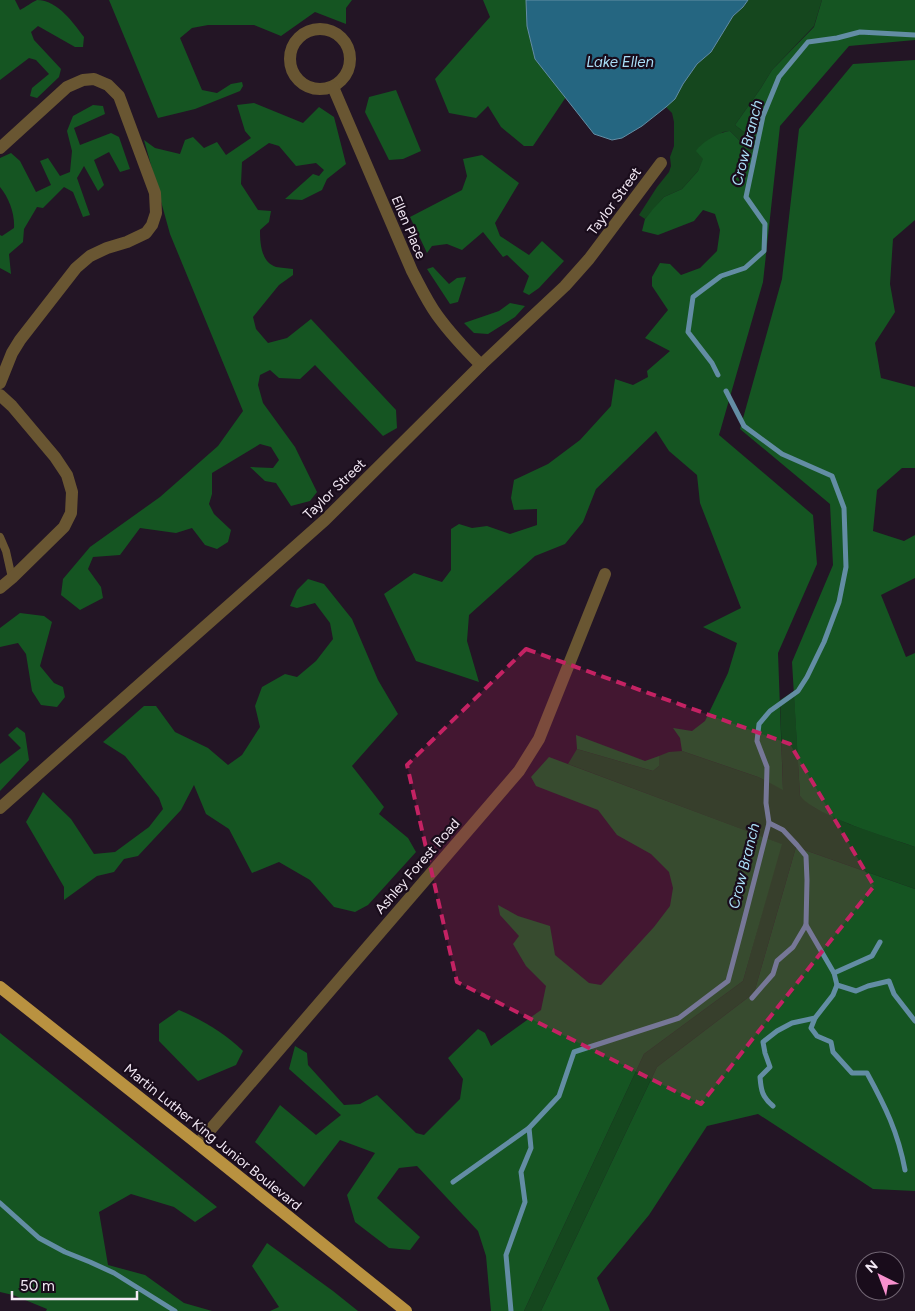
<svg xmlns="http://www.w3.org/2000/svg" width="915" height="1311" viewBox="0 0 915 1311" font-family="Figtree,sans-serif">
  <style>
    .green { fill: #15471e }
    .forest { fill: #155522 }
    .water { fill: #256681; stroke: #638da4 }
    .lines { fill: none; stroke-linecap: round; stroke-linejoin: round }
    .stream { stroke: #638da4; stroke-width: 5 }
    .lane { stroke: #695632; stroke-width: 8 }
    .street { stroke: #695632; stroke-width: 12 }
    .primary { stroke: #b99240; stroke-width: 12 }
    .marked { fill: #c42263; fill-opacity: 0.2; stroke: #c42263; stroke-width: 4; stroke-dasharray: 10 6; stroke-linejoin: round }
    .labels { text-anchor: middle; stroke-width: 4.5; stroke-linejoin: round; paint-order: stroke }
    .street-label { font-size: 14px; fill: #f3e9f5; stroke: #190c1b }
    .water-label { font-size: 15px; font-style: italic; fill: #aadef7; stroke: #190c1b }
  </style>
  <rect width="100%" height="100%" fill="#231525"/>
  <g class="green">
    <polygon points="748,0 822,0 814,26 772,70 761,88 735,125 744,132 753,143 752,153 730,131 723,132 714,138 698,171 682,189 664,197 645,219 639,215 657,187 669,172 671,166 670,157 674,146 674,122 672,113 666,107 675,98 683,84 697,64 711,52 733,16 743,7"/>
    <polygon points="794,691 800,796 815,808 849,824 915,847 915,889 796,847 754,993 657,1067 541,1311 524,1311 644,1054 743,981 781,844 568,764 577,749 653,771 659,766 659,756 669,752 682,751 758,777 783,789 780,700"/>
  </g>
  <g class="forest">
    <path d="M0,0H15L20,10C26,7 32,2 37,0C58,0 74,24 84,37L83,47H75L38,26L31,32L34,40L61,69L59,77L37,98L30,96L32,88L49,74L36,60L29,58L0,80Z"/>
    <polygon points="109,0 352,0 346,8 346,24 315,12 281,36 254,25 208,25 192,28 180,38 202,90 217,93 231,84 242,82 243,86 240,91 195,109 158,118"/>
    <polygon points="483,0 526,0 527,26 535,59 566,97 533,146 524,146 501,127 488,106 476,118 449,113 435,79 490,17"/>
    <path d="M822,0H915V40L849,46L780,126L763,282L719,435L813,515L817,564L778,653L783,790L758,777L682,751L680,738L673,728L692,731L705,721L728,673L737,643L703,627L741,608L700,503L697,475L669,451L656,431L596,489L583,522L565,544L535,556L469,615L467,641L479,682L416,661L384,594L414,573L442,582L451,570V529L459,524L472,528L487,526L510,534L537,525V509L514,510L511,498L514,480L548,464L580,440L611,406L615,379L633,385L648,377L647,371L670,351L645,338L668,310L652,286V277L660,263L670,264L681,275L700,268L717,251L720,230L715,214L703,210L694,221L658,235L642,231L645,219L653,209L664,197L682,189L698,171L703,159L696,151C702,142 719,132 730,131L752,153L753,143L744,132L735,125L761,88L772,70L814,27Z"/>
    <path d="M915,60V220L893,239L890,284L895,312L875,343L881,378L915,387V468H902L877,490L873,531L904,541L915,535V578L881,595L906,657L915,653V847C888,837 817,817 800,796L792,662L833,565L830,504L740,429L782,279L799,129L853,64Z"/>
    <polygon points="396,90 421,151 403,159 389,160 365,112 369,97"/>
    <path d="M254,103L303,123L319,107L334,117L346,164L327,179L322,190L302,200L285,199L313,174L319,176L324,170L316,163L296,166L279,146L269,143L242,162L241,184L258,210L271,211L269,222L260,230C260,243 261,262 276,267C281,268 287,268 293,269V275L279,285L253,317L256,329L268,343L287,338L311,319L396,410L397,428L383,436L315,365L300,379L279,378L270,370L260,375L258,385L263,403L295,447L317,492L310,501L291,506L276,483L265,481L250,467L273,468L279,460L271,447L260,444L212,473V494L209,504L214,514L231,530L228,542L217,549L205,545L192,528L176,533L140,528L120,555L93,557L88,569L101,587L103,598L80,610L61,595L63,579L90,547L160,497L218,446L243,411L170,234L144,140L155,148L180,154L185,140L193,137L204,148L217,142L226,155L251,138L245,131L237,105Z"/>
    <path d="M93,105L103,106L105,114L74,128L80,145L111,133L119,137L130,169L120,172L109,152L94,160L104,185L98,191L84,166L77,178L90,215L83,217L73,192L64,187L43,208L37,207L24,229L23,242L9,254L11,274L0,268V235L2,236L14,228C15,214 9,198 0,187V158L11,153L20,161L36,192L51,185L40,161L48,158L60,176L70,172L72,151L67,131L73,116Z"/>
    <polygon points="482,155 519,183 495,223 500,236 529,255 542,241 564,261 539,288 529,295 523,292 529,276 507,255 503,257 483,232 462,250 447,244 432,246 427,253 410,217 462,190 467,176 463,159"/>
    <polygon points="433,267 449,284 457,278 466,277 458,302 450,304 427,269"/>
    <polygon points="510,303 525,306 515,317 488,334 474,333 464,323 499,311"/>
    <polygon points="308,579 324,584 352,619 378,680 398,714 352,766 384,807 379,814 408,838 416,852 368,905 355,912 334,907 310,880 279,862 252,873 229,829 206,814 194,785 181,810 138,856 124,859 114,872 97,876 64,900 64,887 26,822 43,792 71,819 94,854 115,852 149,827 163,809 159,798 125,756 103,742 144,706 156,706 175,732 208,748 228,765 242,755 260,727 255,706 262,687 285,674 297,677 316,661 333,639 330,623 315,603 297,608 290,606 297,590"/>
    <polygon points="20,613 44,616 52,622 40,666 54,683 63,687 65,697 57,707 41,705 32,691 26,654 18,643 0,647 0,628"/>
    <polygon points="17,727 25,733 29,760 0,791 0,764 21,748 8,735"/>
    <polygon points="576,735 645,761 659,756 659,766 653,771 577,749"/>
    <polygon points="549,757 782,844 743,981 644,1054 524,1311 491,1311 486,1256 478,1231 417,1166 399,1168 377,1198 420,1237 410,1250 389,1248 355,1222 347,1195 375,1153 340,1140 304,1187 255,1142 280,1105 316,1135 341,1115 289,1069 295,1046 307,1053 308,1065 344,1105 360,1104 377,1095 416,1133 424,1135 460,1099 463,1079 448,1058 478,1029 485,1033 491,1046 541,1010 546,986 526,966 513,944 519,936 500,915 498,905 518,916 550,926 555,955 589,983 601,985 654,927 670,906 673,888 669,872 651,854 617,835 598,810 536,786 531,777"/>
    <polygon points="796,847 915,889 915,1191 873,1189 758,1114 707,1126 649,1215 597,1278 610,1311 541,1311 657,1067 754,993"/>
    <path d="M179,1010C202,1020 225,1033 243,1051L236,1065L198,1081L159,1041V1024Z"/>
    <polygon points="0,1033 217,1207 195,1222 174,1207 131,1194 99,1212 108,1265 145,1275 184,1303 212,1311 46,1311 47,1309 13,1295 0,1292"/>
    <polygon points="267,1243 333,1291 358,1311 270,1311 279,1307 252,1266"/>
  </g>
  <polygon class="water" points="526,0 748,0 743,7 733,16 711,52 697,64 683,84 675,99 666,107 642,126 622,138 612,140 594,134 535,59 527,26"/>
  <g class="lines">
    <g class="stream">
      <polyline points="718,375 712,363 688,332 693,297 721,276 745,268 764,251 765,224 746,197 763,116 779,77 808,42 837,38 860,32 915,35"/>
      <polyline points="806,925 834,973 837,985 856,991 868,986 889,981 894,994 915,1021"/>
      <polyline points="834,973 872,956 880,942"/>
      <polyline points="752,998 773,974 777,961 793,947 806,925 807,880 806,856 797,845 783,830 769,823"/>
      <path d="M815,1018L811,1028L817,1036L831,1042L833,1052L852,1073H867C885,1106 898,1132 905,1170"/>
      <path d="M773,1106C762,1097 761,1090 760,1077L770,1067L765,1053L763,1042L777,1031L792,1023L815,1018L833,995L837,985"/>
      <polyline points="453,1182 529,1128"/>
      <polyline points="0,1203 39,1238 65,1252 90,1262 114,1273 175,1311"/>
      <polyline points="511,1311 506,1255 525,1202 521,1172 531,1148 529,1128 559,1096 574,1052 679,1018 728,981 741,932 769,823 766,803 767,767 757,741 759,724 770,711 798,691 807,677 824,642 839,602 846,567 844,508 832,476 782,454 744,426 726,391"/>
    </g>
    <polyline class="lane" points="0,537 6,551 12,578"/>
    <g class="street">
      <circle cx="320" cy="59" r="30"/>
      <path d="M333,87L412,271C420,286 427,301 437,315C450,333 465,349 481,365"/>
      <polyline points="0,148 67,87 83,80 94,79 108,85 119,96 155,193 156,213 152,225 146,233 127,242 107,248 90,256 76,268 20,340 12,353 0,383"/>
      <polyline points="0,395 12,406 55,457 67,475 72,492 71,513 64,527 12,578 0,588"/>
      <polyline points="0,808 325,520 481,365 565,286 589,259 661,163"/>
      <polyline points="198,1144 519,771 539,739 605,574"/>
    </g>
    <polyline class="primary" points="0,987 198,1144 406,1311"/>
  </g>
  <path class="marked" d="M526,649L790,744L874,886L701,1104L457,982L407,765Z"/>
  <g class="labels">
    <g class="street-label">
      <text transform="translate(614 201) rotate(-54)" y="5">Taylor Street</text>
      <text transform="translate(409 227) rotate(67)" y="5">Ellen Place</text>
      <text transform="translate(334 489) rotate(-44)" y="5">Taylor Street</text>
      <text transform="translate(417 866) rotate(-49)" y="5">Ashley Forest Road</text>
      <text transform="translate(213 1137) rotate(39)" y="5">Martin Luther King Junior Boulevard</text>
    </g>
    <g class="water-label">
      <text x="620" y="67">Lake Ellen</text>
      <text transform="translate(747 143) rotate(-76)" y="5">Crow Branch</text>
      <text transform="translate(744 866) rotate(-76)" y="5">Crow Branch</text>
    </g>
  </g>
  <g transform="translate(880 1276) rotate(318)"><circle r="24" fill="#190c1b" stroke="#706472"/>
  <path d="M0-4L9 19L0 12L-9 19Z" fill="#f790ce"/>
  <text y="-8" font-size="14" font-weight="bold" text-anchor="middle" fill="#f3e9f5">N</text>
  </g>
  <path d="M12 1291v8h125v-8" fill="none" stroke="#f3e9f5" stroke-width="2.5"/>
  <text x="20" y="1291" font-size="15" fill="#f3e9f5" stroke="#190c1b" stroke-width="4" paint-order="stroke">50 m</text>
</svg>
